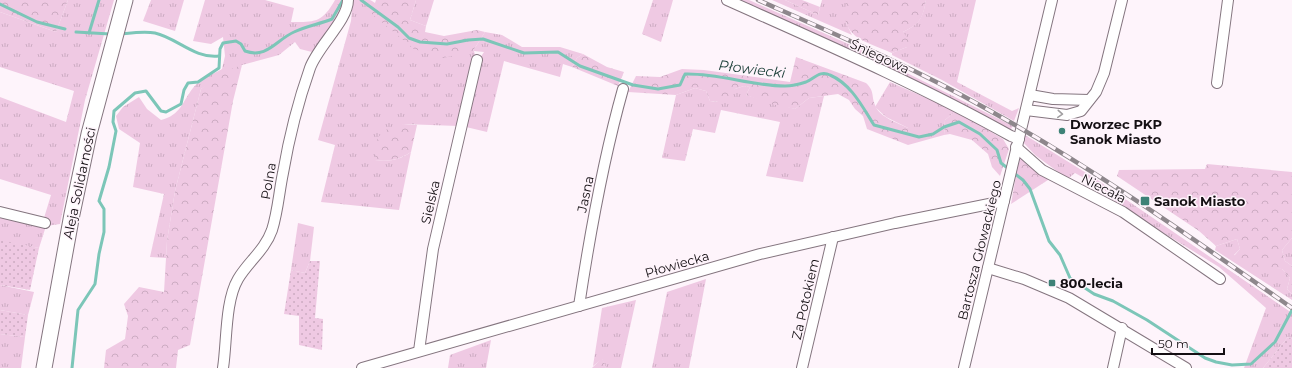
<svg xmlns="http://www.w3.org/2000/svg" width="1292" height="368" viewBox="0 0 1292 368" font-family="Montserrat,sans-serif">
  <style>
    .grass { fill: url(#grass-tufts) }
    .forest { fill: url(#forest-crowns) }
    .park { fill: url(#park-dots) }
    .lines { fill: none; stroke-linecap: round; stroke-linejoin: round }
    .stream { stroke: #7cc6b8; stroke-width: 3 }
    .minor-casing { stroke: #84757f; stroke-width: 12 }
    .secondary-casing { stroke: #84757f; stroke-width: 17 }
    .minor { stroke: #fff; stroke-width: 10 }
    .secondary { stroke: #fff; stroke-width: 15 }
    .rail-casing { stroke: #8e878c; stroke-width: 4.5 }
    .rail { stroke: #fef4fb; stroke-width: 3; stroke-dasharray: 9; stroke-linecap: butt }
    .oneway { stroke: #a19fa1 }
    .poi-dot { fill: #3e8277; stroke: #fef4fb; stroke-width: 1.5 }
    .labels { text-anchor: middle; stroke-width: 3; stroke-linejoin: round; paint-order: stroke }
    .street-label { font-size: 13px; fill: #140f13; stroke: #fef4fb }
    .poi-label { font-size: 13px; font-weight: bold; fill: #140f13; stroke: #fef4fb; text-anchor: start }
    .water-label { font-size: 14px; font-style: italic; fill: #1b3e38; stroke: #fef4fb }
  </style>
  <defs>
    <pattern id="grass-tufts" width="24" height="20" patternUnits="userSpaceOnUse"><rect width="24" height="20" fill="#efc9e3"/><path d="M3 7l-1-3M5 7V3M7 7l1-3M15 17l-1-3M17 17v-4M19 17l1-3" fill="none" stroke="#ccabc2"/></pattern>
    <pattern id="forest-crowns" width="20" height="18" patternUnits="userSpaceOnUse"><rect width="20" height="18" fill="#efc9e3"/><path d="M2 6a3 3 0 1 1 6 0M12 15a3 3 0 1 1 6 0" fill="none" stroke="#ccabc2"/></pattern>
    <pattern id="park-dots" width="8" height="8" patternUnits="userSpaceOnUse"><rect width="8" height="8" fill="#efc9e3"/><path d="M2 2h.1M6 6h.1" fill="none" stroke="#ccabc2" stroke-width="1.8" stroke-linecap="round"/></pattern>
  </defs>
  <rect width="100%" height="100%" fill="#fef4fb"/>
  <g class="grass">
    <polygon points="68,0 114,0 85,100 60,224 46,226 39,248 0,241 0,216 44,218 51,195 0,179 0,97 66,122 74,91 0,67 0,12 56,32"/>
    <polygon points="151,0 184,0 175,31 143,21"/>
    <path d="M205,0H265L294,8L291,22C315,22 322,23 335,0H344V8L312,52L300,49L295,42L279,55L242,65L201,89L175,191L167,241L166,258L150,257L164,194L133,187L140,143L119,129L116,116L123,107L139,97L147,109L161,120C181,115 182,102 193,88C199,80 213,74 222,69L225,56L223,37L211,44L193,41Z"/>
    <path d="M353,0H370L372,1V14L473,51L485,32L502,35L522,47H560L583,54L577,58L572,67L563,64L560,77L504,61L487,132L466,127L480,58L484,52L474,51L475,55L458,126L403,124L375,160C389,162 399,160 411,152L399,210L321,202L335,145L318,140L351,21Z"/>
    <polygon points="416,0 434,0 426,26 410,20"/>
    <polygon points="653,0 673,0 661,42 642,34"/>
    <polygon points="739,0 749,0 853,46 1013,126 1009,132"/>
    <polygon points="772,0 785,0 818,15 822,0 847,0 846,23 852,35"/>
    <path d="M926,0H976L957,82L1012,111L1019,108L1014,121L942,80L892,55V53L907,47L903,32C920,24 923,17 926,0Z"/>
    <polygon points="890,82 956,111 945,120 944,135 908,145 908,128 886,117 875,107"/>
    <polygon points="744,86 750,87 746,95 795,109 809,98 824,96 803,182 766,176 780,122 721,110 715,133 693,129 685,161 662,158 676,95 695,88 706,91 710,101 717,102 735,89"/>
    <polygon points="1025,135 1096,179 1292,313 1292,339 1288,337 1263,368 1244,368 1266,308 1219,267 1128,211 1112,199 1104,189 1075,173 1069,178 1065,177 1035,155 1023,142"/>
    <polygon points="298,223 314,227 310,261 305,273 291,270"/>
    <polygon points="1292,238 1292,266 1285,261 1282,250"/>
    <polygon points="1237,239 1240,249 1234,255 1271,267 1282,269 1290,278 1287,289 1292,294 1292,300 1215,250 1216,246"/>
    <polygon points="706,279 689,368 652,368 667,292"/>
    <polygon points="0,285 34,292 28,315 0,310"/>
    <polygon points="636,300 621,368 606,368 602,359 593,366 602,308"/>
    <polygon points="0,334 25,337 21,368 0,368"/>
    <polygon points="491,340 486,368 448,368 450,355"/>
  </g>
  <g class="forest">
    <polygon points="0,0 68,0 56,32 0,12"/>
    <polygon points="376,0 416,0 410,20 426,26 425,32 444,36 477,30 485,32 473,51 443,58 414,49 372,14 372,1 375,3"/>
    <polygon points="785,0 802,0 820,7 818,15"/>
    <path d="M847,0H926C923,18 920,24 903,32L909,40L907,47L892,53C865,41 837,37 847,0Z"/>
    <polygon points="583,54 607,67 624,72 618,86 572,67 577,58"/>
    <path d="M796,57L866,83C875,92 871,95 875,105C879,117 898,123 908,128V145L867,129L863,116L855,109L849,100L838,94L809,98L795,109L771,104L746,95L750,87L744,86L735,89L728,103L710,101L706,91L695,88L676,95L628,92L636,76L660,77L682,69L704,70L790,82Z"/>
    <polygon points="242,65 233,101 190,345 178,350 176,368 104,368 106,350 125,339 128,316 124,304 139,287 164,292 167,241 175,191 201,89 223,72"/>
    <polygon points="956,111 1003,139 1009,149 1000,176 992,167 988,154 972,140 950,134 944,135 945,120"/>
    <path d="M403,124L417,125L411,152C398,160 389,162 375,160C375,135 379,130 403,124Z"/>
    <polygon points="1020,153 1051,178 1011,204"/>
    <polygon points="1207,164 1292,172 1292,238 1282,250 1285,261 1292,266 1292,294 1287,289 1290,278 1282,269 1249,267 1234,256 1240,249 1237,239 1216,246 1199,231 1117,176 1119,170 1205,169"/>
    <polygon points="602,358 606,368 592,368"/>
  </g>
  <g class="park">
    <polygon points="0,240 39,248 30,290 0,285"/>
    <polygon points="310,261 320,261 315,318 323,319 322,350 299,345 299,316 284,314 291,270 305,273"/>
    <polygon points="0,310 28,315 25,337 0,334"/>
    <polygon points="1288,337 1292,339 1292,368 1263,368"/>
  </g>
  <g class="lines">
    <g class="stream">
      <path d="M361,0L398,27L409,38L420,42L447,44L468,40L483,39L524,53L558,52L580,66L633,85L658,89L680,85L685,74C719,73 751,86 785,86C791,86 800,84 806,82C815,78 820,70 830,75C851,84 862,106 874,125L919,137L933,134L944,127L959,122L980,134L997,150L1001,163L1023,180L1030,189L1049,241L1060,255L1070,278L1094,294L1113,301L1147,320L1205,358L1216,362L1232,365L1251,364L1275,342L1292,310"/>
      <polyline points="0,4 37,22 65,29"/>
      <polyline points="76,32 110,34"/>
      <polyline points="89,33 99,0"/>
      <path d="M120,34C131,33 144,31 155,33C177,38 195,59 219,56"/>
      <path d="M72,368L78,310L95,284L99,254L104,232V209L99,201L109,167L116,131L113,122L114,111L135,93L146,91L161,111L166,112L181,104L184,90L188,83L198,82L219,68L220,49L223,43L236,41L241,44L245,51C267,59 276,40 294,32C306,26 320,24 332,19L343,0"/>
    </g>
    <g class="minor-casing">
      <g id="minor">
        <path d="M727,0C823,43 920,85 1011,136L1019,139"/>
        <polyline points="1217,83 1228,0"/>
        <polyline points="1030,95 1053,99 1089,100"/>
        <polyline points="1026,110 1067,115 1081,111 1096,92 1104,73 1122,0"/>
        <polyline points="1016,147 1042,170 1123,212 1220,279"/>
        <polyline points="0,212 45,223"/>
        <polyline points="988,268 1024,279 1069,298 1186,368"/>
        <path d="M579,306C590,233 603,160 623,89"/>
        <polyline points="419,351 433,249 477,60"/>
        <path d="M223,368C227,342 225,301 238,279C248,262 265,250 272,230C278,211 279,192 283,173C289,138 298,102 310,68C318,46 348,20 348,0"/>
        <polyline points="362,368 760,254 895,223 1004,201"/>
        <polyline points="802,368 833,237"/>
        <polyline points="964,368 1052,0"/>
        <polyline points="1113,368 1122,328"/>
      </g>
    </g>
    <g class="secondary-casing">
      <polyline id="secondary" points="44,368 72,214 89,134 125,0"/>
    </g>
    <use href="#minor" class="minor"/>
    <use href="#secondary" class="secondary"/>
    <g class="rail-casing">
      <path id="rail" d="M758,0C835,34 912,67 985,108C1092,167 1192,238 1292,308"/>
    </g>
    <use href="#rail" class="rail"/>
  </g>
  <defs><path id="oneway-chevron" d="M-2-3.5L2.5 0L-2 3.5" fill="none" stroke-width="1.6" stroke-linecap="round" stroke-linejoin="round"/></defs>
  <use class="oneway" href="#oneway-chevron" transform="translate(1060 114) rotate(4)"/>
  <g class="poi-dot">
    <circle cx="1062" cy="131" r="4"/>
    <rect x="1140" y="196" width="10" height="10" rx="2"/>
    <rect x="1048" y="279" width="8" height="8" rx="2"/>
  </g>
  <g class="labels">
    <g class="street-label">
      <text transform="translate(880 56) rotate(25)" y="5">Śniegowa</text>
      <text transform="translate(268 181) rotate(-80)" y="5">Polna</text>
      <text transform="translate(79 183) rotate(-78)" y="5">Aleja Solidarności</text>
      <text transform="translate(1104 188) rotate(27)" y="5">Niecała</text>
      <text transform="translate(585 194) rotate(-78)" y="5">Jasna</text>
      <text transform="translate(430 202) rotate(-77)" y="5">Sielska</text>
      <text transform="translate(979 250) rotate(-76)" y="5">Bartosza Głowackiego</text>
      <text transform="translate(677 264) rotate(-16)" y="5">Płowiecka</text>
      <text transform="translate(805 299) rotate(-77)" y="5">Za Potokiem</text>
    </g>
    <g class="poi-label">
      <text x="1070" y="129">Dworzec PKP<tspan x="1070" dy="15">Sanok Miasto</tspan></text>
      <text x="1154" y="206">Sanok Miasto</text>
      <text x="1060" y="288">800-lecia</text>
    </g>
    <g class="water-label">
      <text transform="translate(752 69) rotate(7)" y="5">Płowiecki</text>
    </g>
  </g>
  <path d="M1152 348v6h72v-6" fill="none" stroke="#140f13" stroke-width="2"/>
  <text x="1158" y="348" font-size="12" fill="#140f13" stroke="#fef4fb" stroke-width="3" paint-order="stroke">50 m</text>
</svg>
